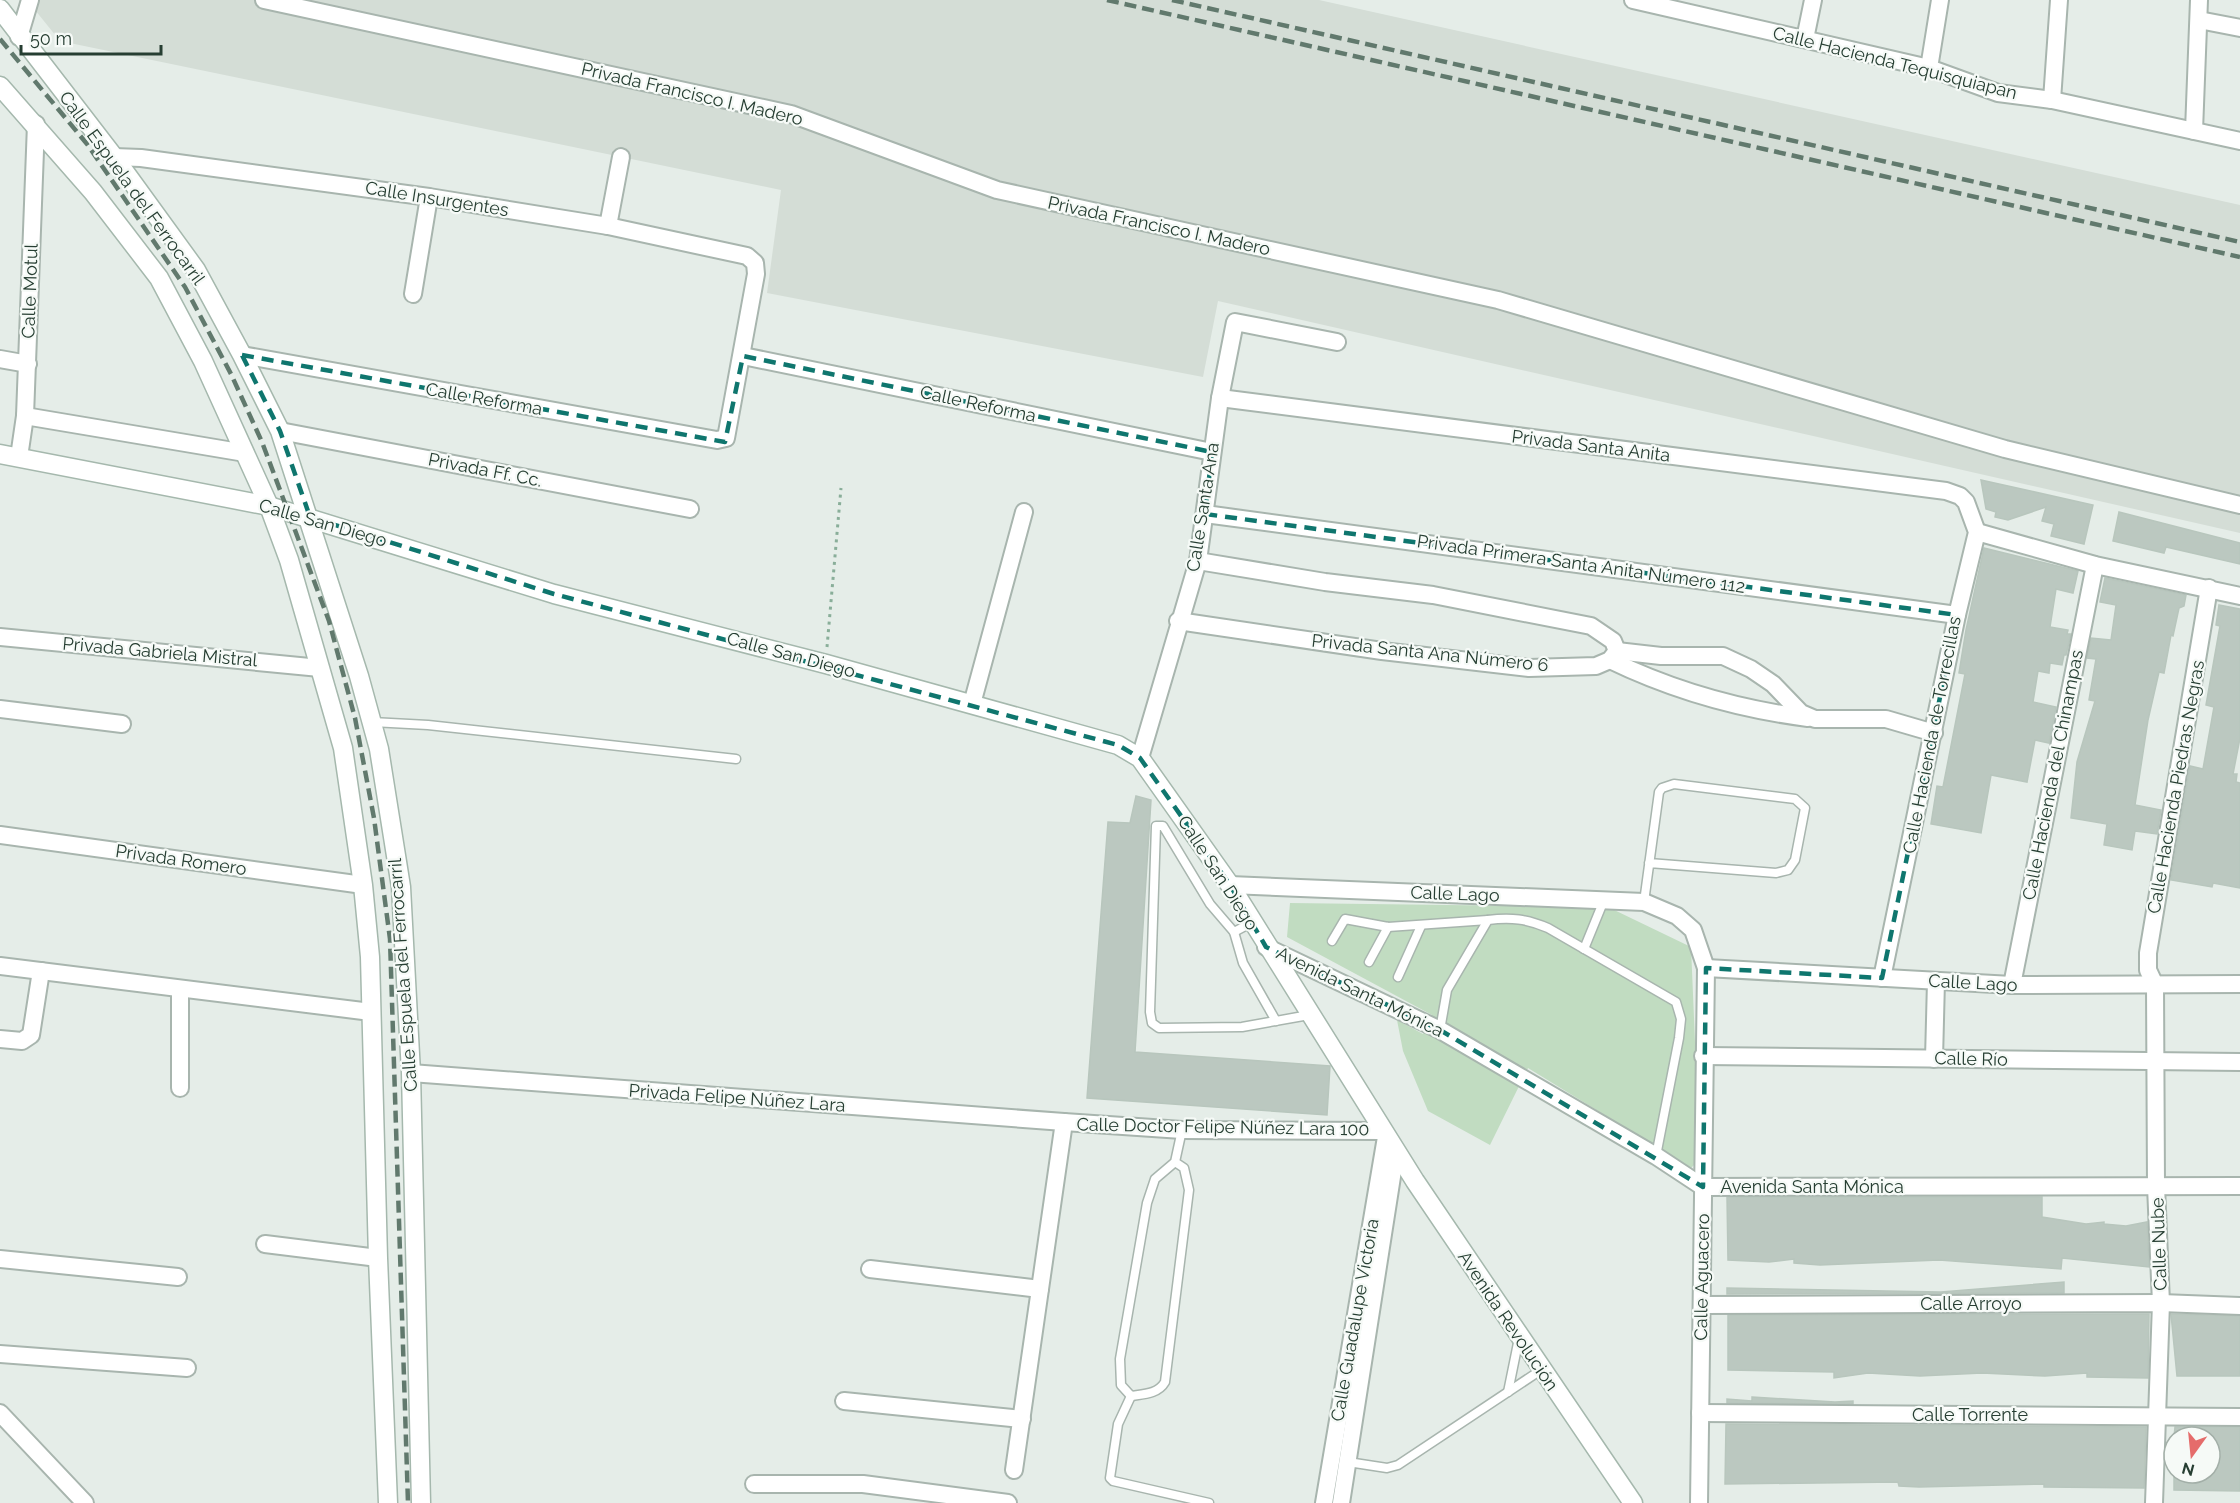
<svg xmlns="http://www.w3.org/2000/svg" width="2240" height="1503" viewBox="0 0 2240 1503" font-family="Raleway,sans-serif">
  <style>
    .built { fill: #d4ddd6 }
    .green { fill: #c1dcc1 }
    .building { fill: #bbc8c0; stroke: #b8c6bd; stroke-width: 1.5 }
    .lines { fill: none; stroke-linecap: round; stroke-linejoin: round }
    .lane-casing { stroke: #a8b5ae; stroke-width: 11 }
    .street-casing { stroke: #a8b5ae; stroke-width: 20 }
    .secondary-casing { stroke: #a5b8ad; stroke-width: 21 }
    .path { stroke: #89ae99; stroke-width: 3; stroke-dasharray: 3 4.5; stroke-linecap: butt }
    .lane { stroke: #fff; stroke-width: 8 }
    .street { stroke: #fff; stroke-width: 16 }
    .secondary { stroke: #fff; stroke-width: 18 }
    .rail { stroke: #61796d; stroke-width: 4.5; stroke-dasharray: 12 6; stroke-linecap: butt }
    .marked { fill: none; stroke: #0f766e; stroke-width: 4.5; stroke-dasharray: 12 8; stroke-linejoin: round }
    .labels { text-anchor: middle; stroke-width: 4.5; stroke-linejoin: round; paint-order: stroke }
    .street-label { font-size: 18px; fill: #263e32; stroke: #f6faf7 }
  </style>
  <rect width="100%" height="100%" fill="#e5ede8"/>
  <polygon class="built" points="27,0 1319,0 2240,205 2240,533 1218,301 1203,377 767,293 781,190 60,41"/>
  <polygon class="green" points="1290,903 1608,907 1691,947 1700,1159 1691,1168 1528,1068 1490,1145 1428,1111 1403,1051 1397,1020 1423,1034 1432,1015 1287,937"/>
  <g class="building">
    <polygon points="1981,480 2093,505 2084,544 2051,536 2054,524 2042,521 2046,507 2008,520 1995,517 1996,512 1986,509"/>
    <polygon points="2119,512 2240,543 2240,564 2166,547 2164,553 2113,541"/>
    <polygon points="1984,548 2078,571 2073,593 2056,589 2050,627 2068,630 2067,634 2071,634 2066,655 2064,655 2062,665 2050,663 2049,673 2038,671 2033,702 2056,707 2049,743 2035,740 2027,782 1991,775 1981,833 1931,824 1937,786 1943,787 1965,674 1959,673 1966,630"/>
    <polygon points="2105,578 2186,595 2184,606 2179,608 2173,636 2171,635 2164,673 2159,672 2148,720 2135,805 2161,810 2157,834 2135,831 2132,850 2104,845 2107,824 2071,818 2077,762 2095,701 2089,700 2096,659 2087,658 2091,638 2111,640 2116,605 2100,602"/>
    <polygon points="2219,605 2240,609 2240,738 2233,774 2237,774 2236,782 2240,783 2240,888 2213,883 2212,887 2171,880 2190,766 2203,769 2214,707 2206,705 2220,626 2216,625"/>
    <polygon points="1136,796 1151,800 1135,1052 1330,1066 1327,1115 1087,1098 1108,822 1130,823"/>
    <polygon points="1727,1197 2042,1197 2042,1217 2086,1224 2104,1222 2104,1224 2126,1226 2147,1222 2149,1267 2062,1258 2061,1269 1939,1260 1820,1265 1794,1263 1794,1259 1769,1262 1728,1260"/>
    <polygon points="2064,1282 2064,1293 1727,1294 1727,1288 1941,1292"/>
    <polygon points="2149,1314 2148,1378 2087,1377 2087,1373 2045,1376 1982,1373 1920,1376 1868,1373 1834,1378 1834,1372 1728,1370 1728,1315"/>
    <polygon points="2171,1314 2240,1316 2240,1376 2177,1376"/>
    <polygon points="1752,1397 1835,1402 1853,1401 1853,1404 1727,1403 1727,1399 1752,1401"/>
    <polygon points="1726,1424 2146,1427 2144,1488 2044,1487 2044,1484 1919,1487 1899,1486 1898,1482 1725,1484"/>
    <polygon points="2175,1427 2240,1427 2240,1491 2174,1490 2174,1473 2210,1473 2210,1437 2174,1437"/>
  </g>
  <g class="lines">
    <g class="lane-casing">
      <g id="lane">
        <polyline points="372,722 428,725 736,759"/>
        <polyline points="1644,902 1659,792 1662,788 1674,784 1795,799 1805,808 1795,860 1788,870 1776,873 1649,863"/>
        <polyline points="1251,923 1234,932 1210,904 1163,826 1156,826 1150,1012 1152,1023 1159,1028 1242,1027 1309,1015"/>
        <polyline points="1234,932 1243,963 1276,1021"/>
        <polyline points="1332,941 1345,919 1388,927 1488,920"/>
        <polyline points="1584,949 1604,900"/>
        <polyline points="1369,962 1388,927"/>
        <polyline points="1398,977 1421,926"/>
        <path d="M1440,1030L1447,990L1488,920C1511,917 1527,919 1548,928L1676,1002L1681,1019L1679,1038L1656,1156"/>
        <path d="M1175,1162L1184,1168L1189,1190L1165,1382C1158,1394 1144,1394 1131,1396L1121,1385L1120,1359L1147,1203L1155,1179L1175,1162L1182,1130"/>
        <polyline points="1508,1392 1519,1338"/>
        <polyline points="1131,1396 1118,1424 1110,1478 1113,1481 1209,1503"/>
        <polyline points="1348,1462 1387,1468 1398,1465 1541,1370"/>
      </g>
    </g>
    <g class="street-casing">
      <g id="street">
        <polyline points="264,0 791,114 997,190 1498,300 2005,449 2240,505"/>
        <polyline points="1633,0 1929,68 1998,93 2052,100 2240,141"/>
        <polyline points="2199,20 2240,28"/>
        <polyline points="19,37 30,0"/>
        <polyline points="1805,39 1813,0"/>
        <polyline points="1929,68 1940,0"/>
        <polyline points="2052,100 2059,0"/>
        <polyline points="2194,131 2199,0"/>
        <polyline points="114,157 141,158 429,197 608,226 747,256 755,263 756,274 726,438 717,440 242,355"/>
        <polyline points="608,226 621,157"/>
        <polyline points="413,294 429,197"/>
        <polyline points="743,356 1212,452"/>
        <polyline points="0,359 28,364"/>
        <polyline points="1220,398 1946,491 1960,496 1966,502 1977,532 1957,615 1882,978"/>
        <polyline points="25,416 245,453"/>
        <polyline points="280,431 690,509"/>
        <polyline points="19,457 25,416 36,124"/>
        <polyline points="1205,514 1957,615"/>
        <polyline points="1977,532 2095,565 2240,596"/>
        <polyline points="1198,561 1325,582 1433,595 1591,626 1613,641 1617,651"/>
        <polyline points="1178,621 1382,651 1529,668 1596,666 1610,660 1617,651 1661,656 1723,656 1751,669 1773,684 1801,713 1815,719 1886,719 1934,733"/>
        <polyline points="0,637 320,668"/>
        <path d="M1610,660C1674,691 1738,709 1808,718"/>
        <polyline points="972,704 1024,512"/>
        <polyline points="0,709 122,724"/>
        <polyline points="1140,758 1198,561 1220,398 1235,322 1337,342"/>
        <polyline points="0,835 363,885"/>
        <polyline points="1230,885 1644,902 1677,916 1693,930 1706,968 1699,1503"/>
        <polyline points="1266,947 1440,1030 1656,1156 1703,1187 2240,1186"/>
        <polyline points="0,966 371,1012"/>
        <polyline points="1706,968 2012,985 2240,984"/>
        <polyline points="2012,985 2095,565"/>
        <polyline points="180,990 180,1088"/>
        <polyline points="0,1039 22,1041 31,1035 41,971"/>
        <polyline points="1703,1056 2240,1062"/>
        <polyline points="1934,1059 1936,981"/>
        <polyline points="411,1073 1064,1122 1182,1130 1383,1131"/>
        <polyline points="265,1244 378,1258"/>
        <polyline points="0,1259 178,1277"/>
        <polyline points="870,1269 1040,1289"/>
        <polyline points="1702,1305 2161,1303 2240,1306"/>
        <polyline points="0,1354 187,1368"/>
        <polyline points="844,1401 1022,1419"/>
        <polyline points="0,1413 85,1503"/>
        <polyline points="1700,1413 2240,1417"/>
        <polyline points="1014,1470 1064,1122"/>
        <polyline points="754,1484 863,1484 1008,1503"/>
        <polyline points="1324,1503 1386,1137"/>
        <polyline points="1341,1503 1396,1151"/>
        <polyline points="2154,1503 2161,1303 2156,1186 2155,985 2148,970 2148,953 2209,588"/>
      </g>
    </g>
    <g class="secondary-casing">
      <g id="secondary">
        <polyline points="0,9 114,157 196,270 242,355 280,431 359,676 379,749 401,887 411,1073 421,1503"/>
        <polyline points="0,86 93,192 159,278 203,361 269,506 289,560 343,748 363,885 370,957 378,1258 388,1503"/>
        <polyline points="0,454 269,506 554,594 826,664 1118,745 1140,758 1230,885 1415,1181 1633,1503"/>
      </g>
    </g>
    <polyline class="path" points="827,647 841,488"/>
    <use href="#lane" class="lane"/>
    <use href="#street" class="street"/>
    <use href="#secondary" class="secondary"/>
    <g class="rail">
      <polyline points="1107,0 2240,257"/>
      <polyline points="1172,0 2240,242"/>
      <polyline points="0,39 87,144 185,287 231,374 262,442 329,621 355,718 374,818 390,939 408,1503"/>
    </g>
  </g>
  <path class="marked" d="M242,355L725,442L743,356L1212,452L1205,514L1957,615L1882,978L1706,968L1703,1187L1440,1030L1266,947L1230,885L1140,758L1118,745L554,594L310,517L280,431Z"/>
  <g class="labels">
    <g class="street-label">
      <text transform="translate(1895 63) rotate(14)" y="6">Calle Hacienda Tequisquiapan</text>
      <text transform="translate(692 94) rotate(13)" y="6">Privada Francisco I. Madero</text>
      <text transform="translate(132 188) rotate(54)" y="6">Calle Espuela del Ferrocarril</text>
      <text transform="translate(437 199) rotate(9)" y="6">Calle Insurgentes</text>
      <text transform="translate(1159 226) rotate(12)" y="6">Privada Francisco I. Madero</text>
      <text transform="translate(30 291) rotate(-88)" y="6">Calle Motul</text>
      <text transform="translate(484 399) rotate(10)" y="6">Calle Reforma</text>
      <text transform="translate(978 404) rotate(12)" y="6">Calle Reforma</text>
      <text transform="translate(1591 446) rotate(7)" y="6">Privada Santa Anita</text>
      <text transform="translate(485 470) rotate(11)" y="6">Privada Ff. Cc.</text>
      <text transform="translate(1203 507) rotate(-81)" y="6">Calle Santa Ana</text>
      <text transform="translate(323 523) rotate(16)" y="6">Calle San Diego</text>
      <text transform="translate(1581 564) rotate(8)" y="6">Privada Primera Santa Anita Número 112</text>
      <text transform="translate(160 652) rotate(5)" y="6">Privada Gabriela Mistral</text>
      <text transform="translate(1430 653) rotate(6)" y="6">Privada Santa Ana Número 6</text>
      <text transform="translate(791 655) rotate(15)" y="6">Calle San Diego</text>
      <text transform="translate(1932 735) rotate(-79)" y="6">Calle Hacienda de Torrecillas</text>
      <text transform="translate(2053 775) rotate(-79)" y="6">Calle Hacienda del Chinampas</text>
      <text transform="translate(2176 787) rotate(-80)" y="6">Calle Hacienda Piedras Negras</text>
      <text transform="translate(181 860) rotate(8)" y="6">Privada Romero</text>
      <text transform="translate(1218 873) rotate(57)" y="6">Calle San Diego</text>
      <text transform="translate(1455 894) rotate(2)" y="6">Calle Lago</text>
      <text transform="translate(403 975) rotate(-94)" y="6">Calle Espuela del Ferrocarril</text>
      <text transform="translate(1973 983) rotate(3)" y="6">Calle Lago</text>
      <text transform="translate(1360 992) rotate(26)" y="6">Avenida Santa Mónica</text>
      <text transform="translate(1971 1059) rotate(1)" y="6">Calle Río</text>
      <text transform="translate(737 1098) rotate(4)" y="6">Privada Felipe Núñez Lara</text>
      <text transform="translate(1223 1127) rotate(1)" y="6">Calle Doctor Felipe Núñez Lara 100</text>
      <text x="1812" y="1193">Avenida Santa Mónica</text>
      <text transform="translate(2159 1244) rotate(-92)" y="6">Calle Nube</text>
      <text transform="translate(1702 1277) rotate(-89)" y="6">Calle Aguacero</text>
      <text x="1971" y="1310">Calle Arroyo</text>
      <text transform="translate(1355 1320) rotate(-80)" y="6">Calle Guadalupe Victoria</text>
      <text transform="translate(1508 1321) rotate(56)" y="6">Avenida Revolución</text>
      <text x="1970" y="1421">Calle Torrente</text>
    </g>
  </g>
  <g transform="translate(2192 1455) rotate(195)"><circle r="28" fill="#f6faf7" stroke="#a3afa8" stroke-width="1.5"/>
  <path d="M0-4.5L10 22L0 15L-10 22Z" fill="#e56c6b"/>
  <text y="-9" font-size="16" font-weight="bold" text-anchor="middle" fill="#263e32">N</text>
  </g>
  <path d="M21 45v9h140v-9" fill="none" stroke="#263e32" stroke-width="3"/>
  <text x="30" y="45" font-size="18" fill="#263e32" stroke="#f6faf7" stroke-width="4.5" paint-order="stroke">50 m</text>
</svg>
